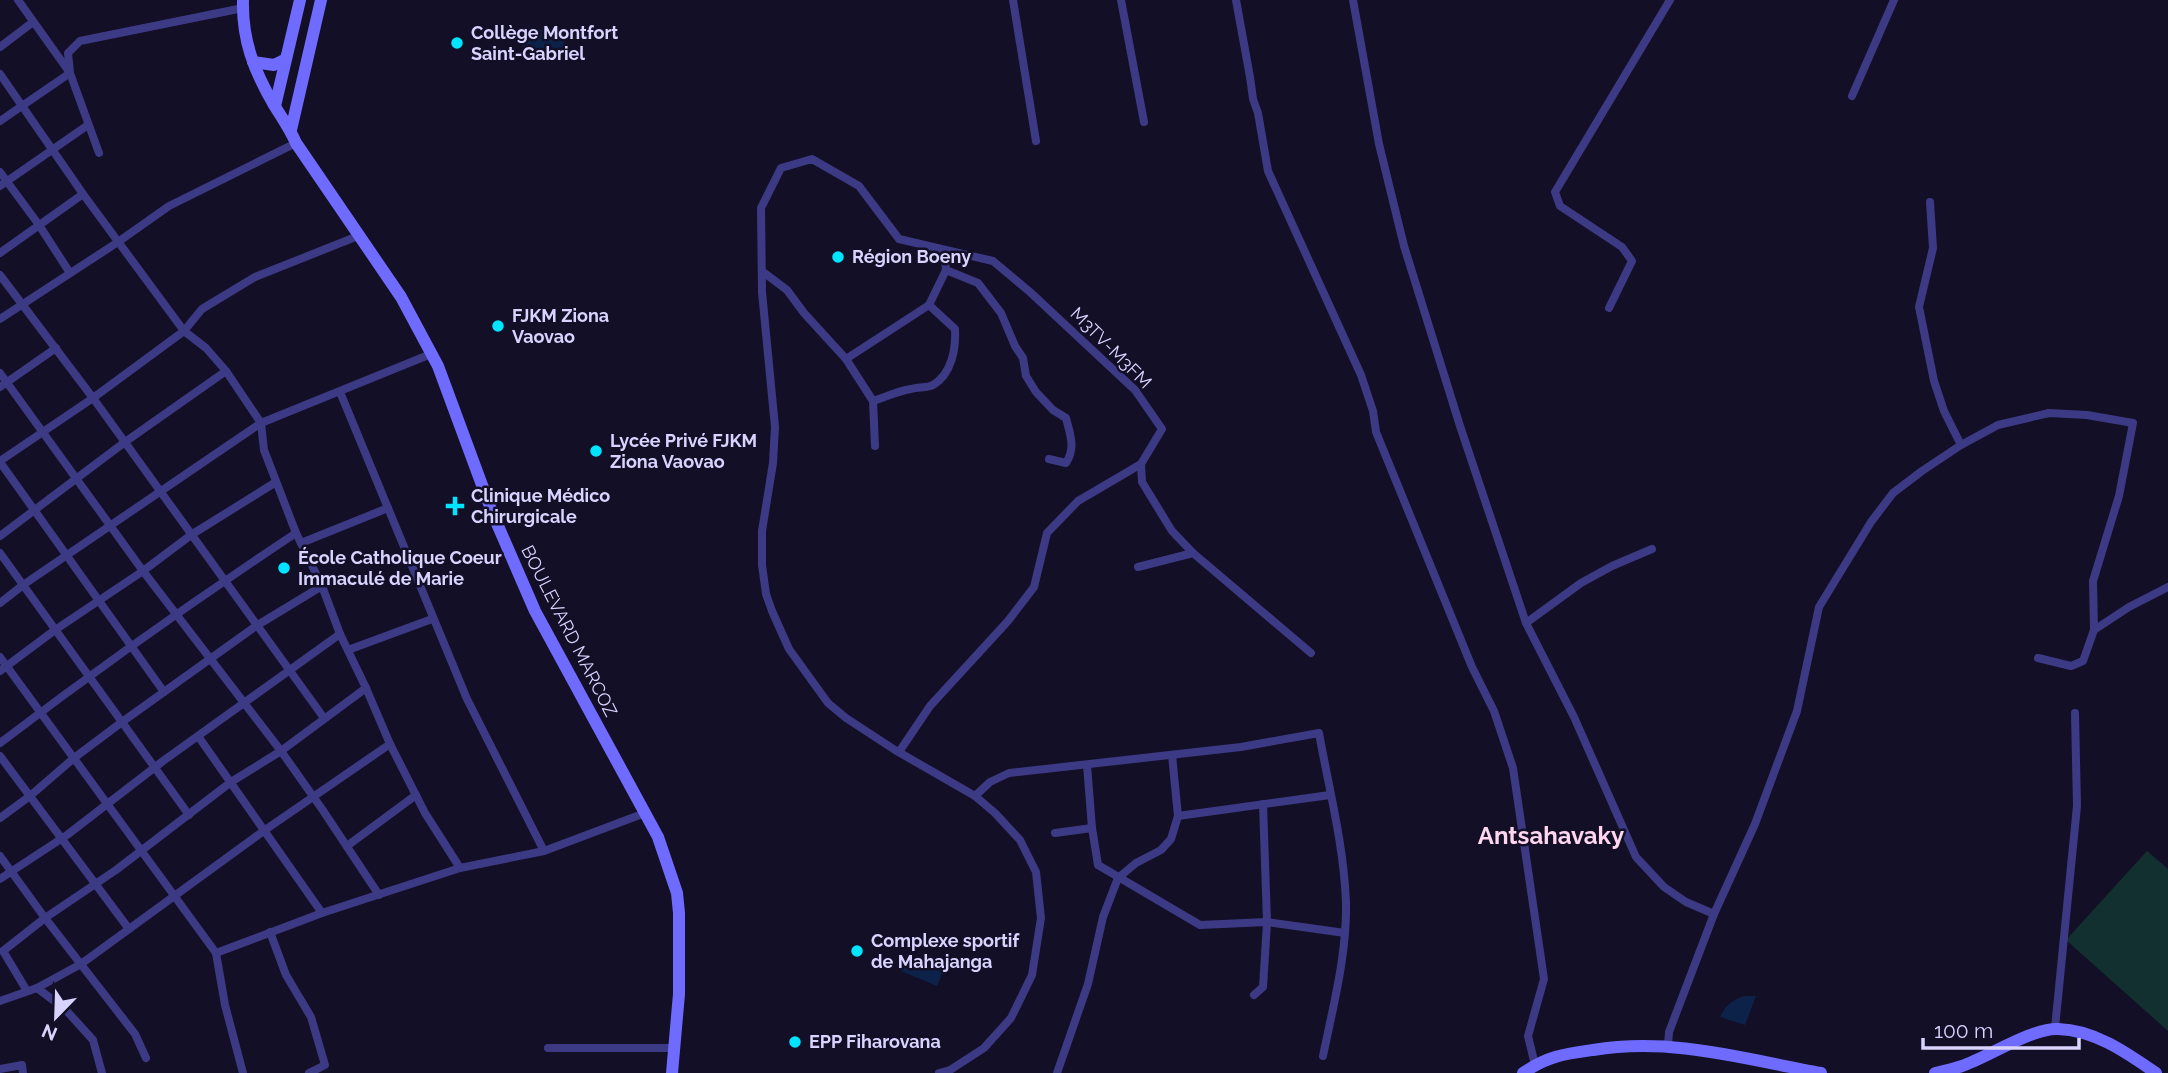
<svg xmlns="http://www.w3.org/2000/svg" width="2168" height="1073" viewBox="0 0 2168 1073" font-family="Raleway,sans-serif">
  <style>
    .green { fill: #12302f }
    .water { fill: #0c2248 }
    .lines { fill: none; stroke-linecap: round; stroke-linejoin: round }
    .street { stroke: #3d3a85; stroke-width: 8 }
    .secondary { stroke: #6f6bff; stroke-width: 12 }
    .poi-dot { fill: #00e5ff; stroke: #130f26; stroke-width: 2.5 }
    .labels { text-anchor: middle; stroke-width: 5; stroke-linejoin: round; paint-order: stroke }
    .poi-label { font-size: 18px; font-weight: bold; fill: #d9d4ff; stroke: #130f26; text-anchor: start }
    .street-label { font-size: 18px; fill: #d9d4ff; stroke: #130f26 }
    .district-label { font-size: 24px; font-weight: bold; fill: #ffd6f0; stroke: #130f26 }
  </style>
  <rect width="100%" height="100%" fill="#130f26"/>
  <polygon class="green" points="2147,851 2168,869 2168,1031 2066,940"/>
  <g class="water">
    <polygon points="527,26 566,36 561,57 522,46"/>
    <polygon points="907,954 944,969 937,986 901,971"/>
    <path d="M1744,996H1756L1745,1025L1720,1017C1726,1005 1732,1000 1744,996Z"/>
  </g>
  <g class="lines">
    <g class="street">
      <polyline points="18,0 70,73 99,153"/>
      <polyline points="1013,0 1036,141"/>
      <polyline points="1121,0 1144,122"/>
      <polyline points="1236,0 1250,77 1253,99 1258,113 1268,171 1361,375 1373,411 1376,432 1472,667 1494,711 1513,768 1544,979 1528,1036 1535,1065"/>
      <polyline points="1353,0 1379,144 1404,246 1460,426 1526,623 1574,717 1636,857 1664,887 1686,902 1714,914"/>
      <polyline points="0,47 33,22"/>
      <polyline points="0,74 83,194 184,331 206,348 226,371 261,423 264,450 296,533 322,586 340,634 366,688 390,744 425,813 460,868"/>
      <polyline points="1852,96 1894,0"/>
      <polyline points="0,121 70,73 68,53 80,41 243,8"/>
      <polyline points="0,172 39,225 70,273"/>
      <polyline points="0,186 88,125"/>
      <polyline points="1930,202 1933,248 1919,307 1934,381 1944,411 1961,445"/>
      <polyline points="0,253 83,194"/>
      <path d="M946,270L978,283L1001,313L1015,346L1023,358L1026,376L1036,392L1053,410L1066,418C1070,434 1076,448 1066,463L1049,459"/>
      <polyline points="763,272 787,290 804,313 846,359 873,401"/>
      <polyline points="0,275 93,398 324,718"/>
      <polyline points="1609,308 1632,261 1622,247 1560,206 1555,192 1670,0"/>
      <polyline points="0,319 118,242 169,206 296,143"/>
      <polyline points="846,359 929,305"/>
      <polyline points="0,373 143,571 281,751 322,809 379,895"/>
      <polyline points="0,387 56,348"/>
      <polyline points="340,392 467,699 544,851"/>
      <path d="M875,446L873,401C885,397 898,391 911,389C918,387 928,388 933,385C952,374 956,348 955,329L929,305L946,270L944,250"/>
      <polyline points="0,461 93,398 184,331 202,309 255,277 358,236"/>
      <polyline points="0,462 164,692"/>
      <polyline points="0,536 125,442 226,371"/>
      <polyline points="301,543 388,508"/>
      <polyline points="0,553 189,815"/>
      <polyline points="1138,567 1193,553"/>
      <polyline points="0,603 23,585 261,423 431,354"/>
      <polyline points="1526,623 1581,583 1612,566 1652,549"/>
      <polyline points="2094,630 2129,607 2168,587"/>
      <polyline points="348,650 432,619"/>
      <polyline points="0,657 216,953 225,1005 243,1073"/>
      <polyline points="0,671 55,630 143,571 191,535 276,482"/>
      <polyline points="198,736 322,913"/>
      <path d="M0,743C96,670 195,600 296,533"/>
      <polyline points="899,752 930,706 1008,621 1034,587 1047,533 1078,501 1141,464"/>
      <polyline points="0,756 129,929"/>
      <polyline points="1087,765 1092,828 1098,865 1200,925 1267,922 1345,933"/>
      <path d="M975,796L990,782L1009,773L1241,747L1319,733C1329,789 1344,846 1346,903C1347,954 1333,1007 1323,1056"/>
      <polyline points="1178,816 1330,795"/>
      <polyline points="0,818 30,796 74,758 122,722 256,626 322,586"/>
      <polyline points="1055,833 1092,828"/>
      <polyline points="347,846 416,795"/>
      <polyline points="0,856 45,918 135,1034 146,1058"/>
      <polyline points="0,879 67,835 163,761 340,634"/>
      <polyline points="270,932 286,975 311,1017 325,1065 309,1073"/>
      <polyline points="216,953 322,913 460,868 544,851 645,813"/>
      <polyline points="37,988 65,1009 93,1040 102,1073"/>
      <polyline points="27,991 3,951 45,918 116,870 231,782 281,751 366,688"/>
      <polyline points="1254,995 1263,987 1267,922 1263,804"/>
      <polyline points="0,1001 37,988 81,964 265,830 390,744"/>
      <polyline points="2055,1028 2077,806 2075,713"/>
      <polyline points="1668,1045 1669,1032 1714,914 1755,824 1797,711 1819,607 1871,522 1893,493 1922,471 1961,445 1998,425 2049,413 2087,415 2133,423 2119,496 2093,581 2094,630 2083,661 2071,666 2038,658"/>
      <polyline points="548,1048 674,1048"/>
      <polyline points="0,1069 22,1065 23,1073"/>
      <polyline points="939,1073 950,1070 984,1048 1011,1018 1032,975 1041,918 1036,872 1020,840 995,813 975,796 895,750 846,718 828,703 789,649 772,611 766,594 762,565 762,531 773,463 775,427 762,292 761,208 781,168 812,159 859,186 899,239 993,261 1030,292 1135,390 1162,429 1141,464 1142,482 1172,531 1193,553 1311,653"/>
      <polyline points="1057,1073 1088,984 1103,917 1118,878 1136,863 1161,850 1171,839 1178,816 1172,755"/>
    </g>
    <g class="secondary">
      <path d="M243,0C242,40 254,71 274,105C282,118 290,129 296,143L401,297L438,366L492,512L535,611L658,837L677,893L679,913V994L672,1073"/>
      <polyline points="253,62 274,65 284,60"/>
      <polyline points="275,106 300,0"/>
      <polyline points="291,130 321,0"/>
      <path d="M1523,1073C1548,1056 1564,1054 1593,1050C1672,1037 1744,1059 1821,1073"/>
      <path d="M1935,1073C1944,1071 1953,1069 1962,1066C1988,1057 2032,1028 2058,1029C2095,1030 2127,1053 2156,1073"/>
    </g>
  </g>
  <g class="poi-dot">
    <circle cx="457" cy="43" r="7"/>
    <circle cx="838" cy="257" r="7"/>
    <circle cx="498" cy="326" r="7"/>
    <circle cx="596" cy="451" r="7"/>
    <path d="M451.5 495.5h7v7h7v7h-7v7h-7v-7h-7v-7h7z"/>
    <circle cx="284" cy="568" r="7"/>
    <circle cx="857" cy="951" r="7"/>
    <circle cx="795" cy="1042" r="7"/>
  </g>
  <g class="labels">
    <g class="poi-label">
      <text x="471" y="39">Collège Montfort<tspan x="471" dy="21">Saint-Gabriel</tspan></text>
      <text x="852" y="263">Région Boeny</text>
      <text x="512" y="322">FJKM Ziona<tspan x="512" dy="21">Vaovao</tspan></text>
      <text x="610" y="447">Lycée Privé FJKM<tspan x="610" dy="21">Ziona Vaovao</tspan></text>
      <text x="471" y="502">Clinique Médico<tspan x="471" dy="21">Chirurgicale</tspan></text>
      <text x="298" y="564">École Catholique Coeur<tspan x="298" dy="21">Immaculé de Marie</tspan></text>
      <text x="871" y="947">Complexe sportif<tspan x="871" dy="21">de Mahajanga</tspan></text>
      <text x="809" y="1048">EPP Fiharovana</text>
    </g>
    <g class="street-label">
      <text transform="translate(1111 348) rotate(45)" y="6">M3TV-M3FM</text>
      <text transform="translate(569 631) rotate(63)" y="6">BOULEVARD MARCOZ</text>
    </g>
    <g class="district-label">
      <text x="1551" y="844">Antsahavaky</text>
    </g>
  </g>
  <g transform="translate(56 1017) rotate(203)" stroke="#130f26" stroke-width="5" paint-order="stroke">
  <path d="M0-5L12 26L0 18L-12 26Z" fill="#d9d4ff"/>
  <text y="-10" font-size="19" font-weight="bold" text-anchor="middle" fill="#d9d4ff">N</text>
  </g>
  <path d="M1923 1038v10h156v-10" fill="none" stroke="#d9d4ff" stroke-width="3.5"/>
  <text x="1934" y="1038" font-size="21" fill="#d9d4ff" stroke="#130f26" stroke-width="5" paint-order="stroke">100 m</text>
</svg>
